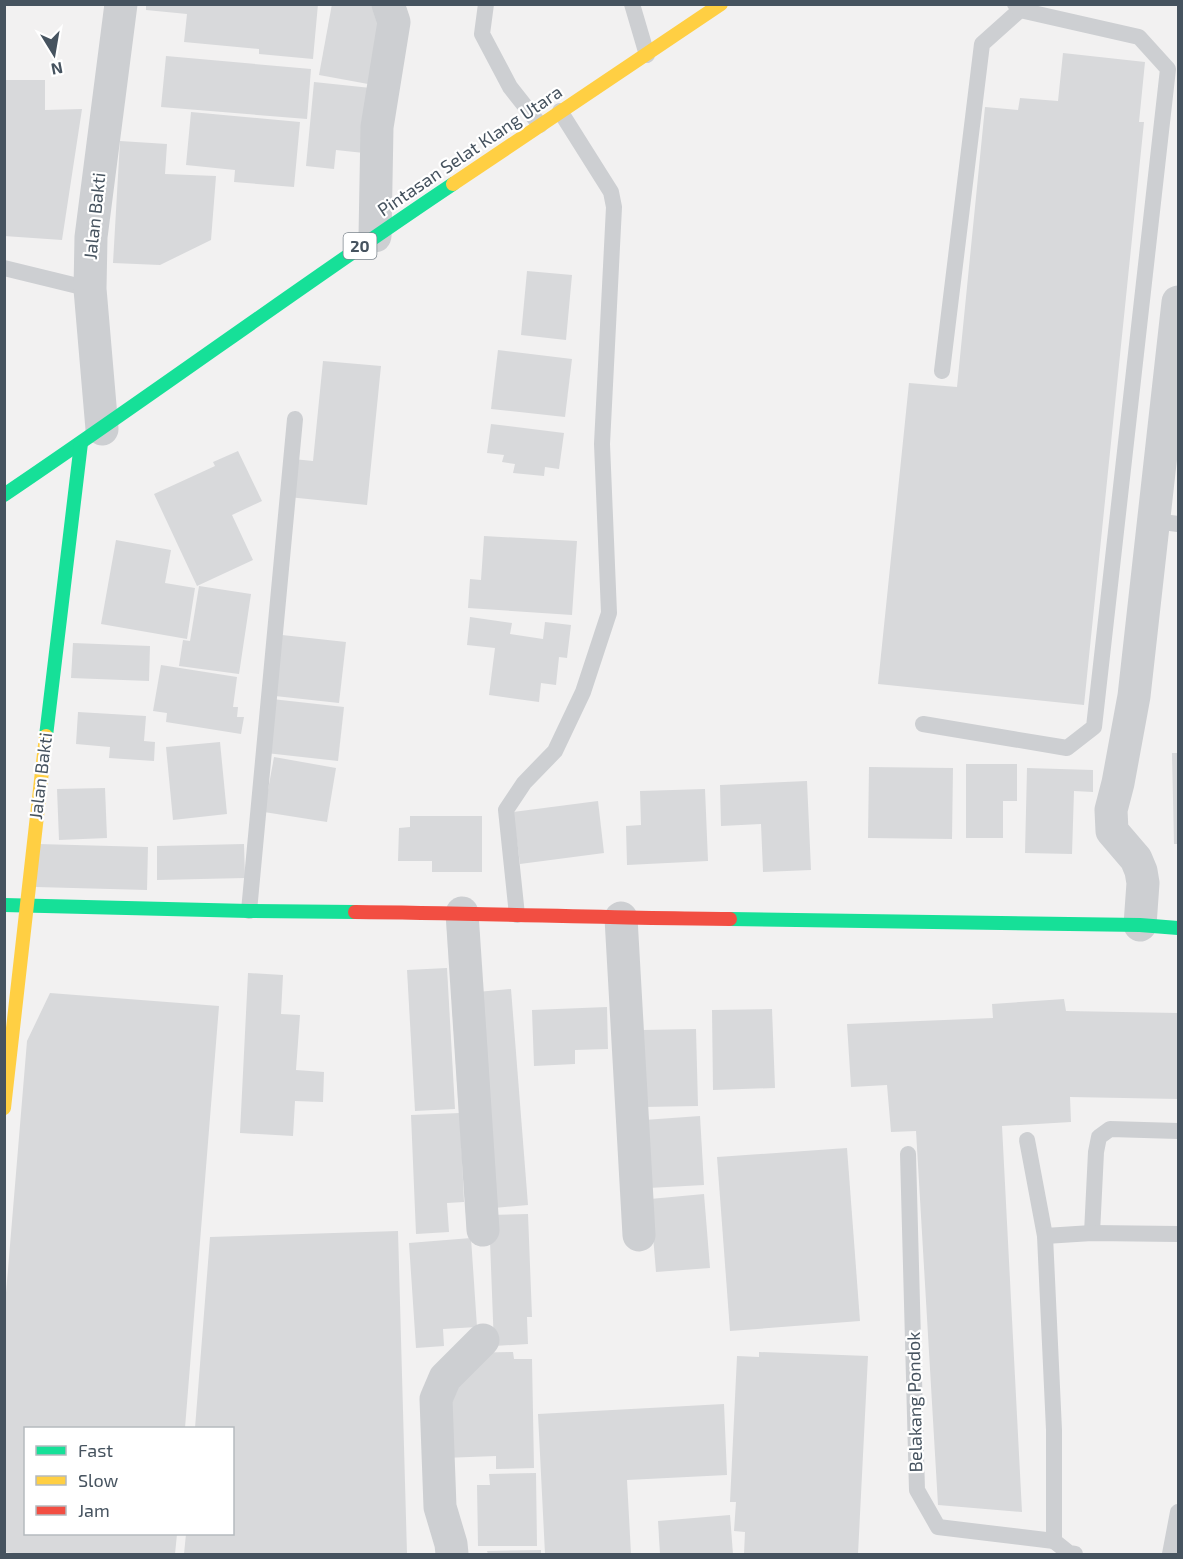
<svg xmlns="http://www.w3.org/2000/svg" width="1183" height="1559" viewBox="0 0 1183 1559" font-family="'Exo 2',sans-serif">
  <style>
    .building { fill: #d8d9db }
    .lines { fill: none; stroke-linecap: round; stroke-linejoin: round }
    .lane { stroke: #cdcfd2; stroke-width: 16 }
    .street { stroke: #cdcfd2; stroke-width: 33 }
    .fast { stroke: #16e098; stroke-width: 14 }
    .slow { stroke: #ffcf43; stroke-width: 14 }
    .jam { stroke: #f24e42; stroke-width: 14 }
    .labels { text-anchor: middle; stroke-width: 4.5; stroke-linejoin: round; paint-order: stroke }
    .shield { fill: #fff; stroke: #7e878f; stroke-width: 1.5 }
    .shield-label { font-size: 16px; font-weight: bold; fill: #46535f }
    .street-label { font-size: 18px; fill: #46535f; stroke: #fff }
  </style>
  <rect width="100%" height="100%" fill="#f2f1f1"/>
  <g class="building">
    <polygon points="146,4 318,4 313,59 259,54 259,49 184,42 187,14 146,10"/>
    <polygon points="332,4 385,4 379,86 319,75"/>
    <polygon points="1063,53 1145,62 1139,122 1144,122 1084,705 878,684 909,383 957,387 985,107 1018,110 1020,98 1058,101"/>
    <polygon points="166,56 311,69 307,119 161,107"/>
    <polygon points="4,80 45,80 45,110 82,109 62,240 4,236"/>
    <polygon points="314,82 371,88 364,153 336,150 334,169 306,166"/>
    <polygon points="191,112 300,122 294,187 234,182 235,170 186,165"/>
    <polygon points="120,141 167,144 165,174 216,176 211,240 160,265 113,263"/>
    <polygon points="527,271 572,275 566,340 521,335"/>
    <polygon points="498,350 572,359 565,417 491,409"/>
    <polygon points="323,361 381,366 367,505 288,497 293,459 313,461"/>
    <polygon points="491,424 564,433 559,469 545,467 544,476 513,473 515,464 502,462 504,455 487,453"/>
    <polygon points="238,451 262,501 232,515 253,560 197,586 154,494 215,466 213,462"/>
    <polygon points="484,536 577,541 572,615 468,608 470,579 481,580"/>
    <polygon points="116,540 171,550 165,583 195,588 187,639 101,624"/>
    <polygon points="199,586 251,594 239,674 179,666 183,640 190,641"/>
    <polygon points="470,617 512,623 510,634 543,639 545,622 571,625 567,658 559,657 556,685 541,683 539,702 489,695 495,648 467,645"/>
    <polygon points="282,635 346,642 339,703 275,696"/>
    <polygon points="73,643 150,646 149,681 71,678"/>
    <polygon points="161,665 237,677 233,707 238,707 237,717 244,717 241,734 166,722 167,713 153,711"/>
    <polygon points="272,699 344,707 338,761 266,753"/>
    <polygon points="78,712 146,716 144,741 155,742 154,761 109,758 110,747 76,744"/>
    <polygon points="220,742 227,814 173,820 166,747"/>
    <polygon points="1172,753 1178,753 1178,844 1174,844"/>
    <polygon points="274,757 336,768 327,822 264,812"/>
    <polygon points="966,764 1017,764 1017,801 1003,801 1003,838 966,838"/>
    <polygon points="869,767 953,768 952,839 868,838"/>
    <polygon points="1027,768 1093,770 1093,792 1074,791 1072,854 1025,853"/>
    <polygon points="807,781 811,870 763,872 761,824 721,826 720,785"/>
    <polygon points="105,788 107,838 59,840 57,789"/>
    <polygon points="705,789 708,861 627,865 626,826 641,825 640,791"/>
    <polygon points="598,801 604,853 520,864 513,812"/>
    <polygon points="410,816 482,816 482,872 432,872 432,861 398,861 399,828 410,827"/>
    <polygon points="38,844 148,847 147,890 36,887"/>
    <polygon points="244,844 245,878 157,880 157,846"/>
    <polygon points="447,968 455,1109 415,1111 407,970"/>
    <polygon points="248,973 283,975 281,1014 300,1015 296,1070 324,1072 323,1102 295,1101 293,1136 240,1133"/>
    <polygon points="511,989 528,1205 483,1209 466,993"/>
    <polygon points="50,993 219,1006 185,1428 26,1428 26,1534 177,1534 175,1554 12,1554 13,1553 4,1552 4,1317 27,1041"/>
    <polygon points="1064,999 1066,1011 1178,1013 1178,1099 1070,1097 1071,1122 1002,1126 1022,1512 938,1505 916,1131 891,1132 887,1085 851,1087 847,1024 993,1018 992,1004"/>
    <polygon points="607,1007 608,1049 575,1050 575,1064 534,1066 532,1010"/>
    <polygon points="772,1009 775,1088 713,1090 712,1010"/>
    <polygon points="696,1029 698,1106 644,1107 642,1030"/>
    <polygon points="460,1113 464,1202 447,1203 449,1232 416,1234 411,1115"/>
    <polygon points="700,1116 704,1185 648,1188 644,1120"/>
    <polygon points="847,1148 860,1321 730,1331 717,1157"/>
    <polygon points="704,1194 710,1268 656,1272 650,1199"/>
    <polygon points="528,1214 532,1317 527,1317 528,1344 494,1346 489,1215"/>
    <polygon points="398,1231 407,1554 184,1554 186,1534 232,1534 232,1428 195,1428 210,1237"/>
    <polygon points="471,1238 477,1327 443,1329 444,1346 416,1348 409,1243"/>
    <polygon points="513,1352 514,1359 532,1359 534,1468 496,1469 496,1456 443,1458 442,1375 462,1353"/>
    <polygon points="759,1352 868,1356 858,1554 744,1554 745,1532 734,1531 736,1502 730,1502 737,1356 759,1357"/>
    <polygon points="724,1404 727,1475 627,1480 631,1554 545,1554 538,1414"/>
    <polygon points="536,1473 537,1546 478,1546 477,1485 490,1485 489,1474"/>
    <polygon points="730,1515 733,1554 660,1554 658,1521"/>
    <polygon points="541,1550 541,1554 488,1554 487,1551"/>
  </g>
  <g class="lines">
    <g class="lane">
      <polyline points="486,4 482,34 510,87 540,125"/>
      <polyline points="632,4 647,55"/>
      <polyline points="4,268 90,289"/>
      <polyline points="942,371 982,44 1020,10"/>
      <polyline points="1155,521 1178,524"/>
      <polyline points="923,724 1067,748 1094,727 1168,69 1139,37 1020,10 1015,4"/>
      <polyline points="249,911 295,419"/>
      <polyline points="517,915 506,810 524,783 555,751 583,692 609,613 602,444 614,207 611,192 560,111"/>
      <polyline points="1027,1140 1045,1236"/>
      <polyline points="908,1154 917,1490 938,1527 1054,1541"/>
      <polyline points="1092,1233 1096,1152 1099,1137 1110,1129 1178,1131"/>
      <polyline points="1075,1554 1069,1553 1054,1541 1054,1430 1045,1236 1092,1233 1178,1234"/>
      <polyline points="1170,1554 1178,1512"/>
    </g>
    <g class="street">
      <polyline points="375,236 377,127 394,22 388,4"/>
      <polyline points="102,429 90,289 91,237 121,4"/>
      <polyline points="462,913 483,1230"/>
      <polyline points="621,918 639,1235"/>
      <polyline points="1140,925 1143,883 1141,871 1136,859 1112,831 1111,810 1118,783 1134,696 1178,302"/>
      <polyline points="452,1554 451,1544 440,1507 436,1399 445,1378 483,1340"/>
    </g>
    <g class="fast">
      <path d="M4,495C155,393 302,285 453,184"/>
      <polyline points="46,736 81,443"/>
      <polyline points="4,905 249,911 355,912"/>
      <polyline points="730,919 1140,925 1178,928"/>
    </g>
    <g class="slow">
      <polyline points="453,184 721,4"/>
      <polyline points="4,1108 46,736"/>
    </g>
    <path class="jam" d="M355,912C480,913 605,918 730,919"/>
  </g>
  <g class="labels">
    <rect class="shield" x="343.5" y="233" width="33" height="26" rx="4.5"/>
    <g class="shield-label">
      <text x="360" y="252">20</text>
    </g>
    <g class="street-label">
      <text transform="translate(470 151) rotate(-34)" y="6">Pintasan Selat Klang Utara</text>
      <text transform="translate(95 216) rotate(-84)" y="6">Jalan Bakti</text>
      <text transform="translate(41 776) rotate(-83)" y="6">Jalan Bakti</text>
      <text transform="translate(915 1402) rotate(-91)" y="6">Belakang Pondok</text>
    </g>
  </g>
  <rect width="1183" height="1559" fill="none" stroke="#46535f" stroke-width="12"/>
  <rect x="24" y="1427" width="210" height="108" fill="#ffffff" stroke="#b5babf" stroke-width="1.5"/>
  <rect x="36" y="1446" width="30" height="9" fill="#16e098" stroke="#b5babf" stroke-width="1.5"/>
  <text x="78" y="1457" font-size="18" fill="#46535f">Fast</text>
  <rect x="36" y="1476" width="30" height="9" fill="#ffcf43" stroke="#b5babf" stroke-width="1.5"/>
  <text x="78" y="1487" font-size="18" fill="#46535f">Slow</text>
  <rect x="36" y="1506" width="30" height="9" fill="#f24e42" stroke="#b5babf" stroke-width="1.5"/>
  <text x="78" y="1517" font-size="18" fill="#46535f">Jam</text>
  <g transform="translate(54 54) rotate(169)" stroke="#ffffff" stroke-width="4.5" paint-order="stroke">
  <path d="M0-4.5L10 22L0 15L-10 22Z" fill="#46535f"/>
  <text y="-9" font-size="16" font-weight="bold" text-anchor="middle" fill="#46535f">N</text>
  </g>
</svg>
